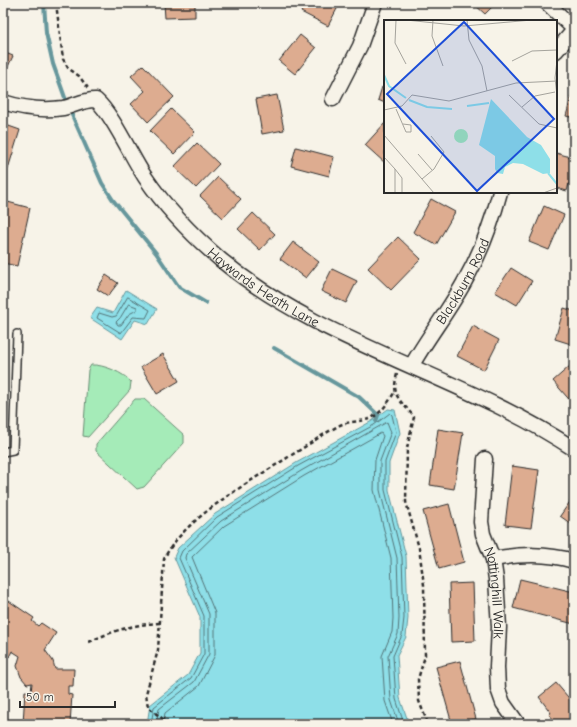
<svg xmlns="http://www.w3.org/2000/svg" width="577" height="727" viewBox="0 0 577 727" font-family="'Comic Neue',sans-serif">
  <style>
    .green { fill: #a5ebb8; stroke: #688b72 }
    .water { fill: #8edfe8; stroke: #66979c }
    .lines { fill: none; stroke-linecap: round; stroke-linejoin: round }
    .shore { stroke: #537377; stroke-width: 1 }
    .stream { stroke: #66979c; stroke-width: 4 }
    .building { fill: #ddac90; stroke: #2b2b2b }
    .lane-casing { stroke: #2b2b2b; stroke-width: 10 }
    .street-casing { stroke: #2b2b2b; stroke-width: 17 }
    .path { stroke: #2b2b2b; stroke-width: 2.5; stroke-dasharray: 4 3; stroke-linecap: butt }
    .lane { stroke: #f7f3e8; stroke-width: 7 }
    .street { stroke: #f7f3e8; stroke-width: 14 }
    .labels { text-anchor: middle; stroke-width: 3.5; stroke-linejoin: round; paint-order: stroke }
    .street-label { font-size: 14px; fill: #2b2b2b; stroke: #f7f3e8 }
    .inset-river { fill: none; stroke: #8edfe8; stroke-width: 2 }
    .inset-road { fill: none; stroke: #a5a39c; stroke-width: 1 }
    .view { fill: #1d4ed8; fill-opacity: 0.15; stroke: #1d4ed8; stroke-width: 2 }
    .inset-edge { fill: none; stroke: #2b2b2b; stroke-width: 2 }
  </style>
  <rect width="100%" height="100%" fill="#f7f3e8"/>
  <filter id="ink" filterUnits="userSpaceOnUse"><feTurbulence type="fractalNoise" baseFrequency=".025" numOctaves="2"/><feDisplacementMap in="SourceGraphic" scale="8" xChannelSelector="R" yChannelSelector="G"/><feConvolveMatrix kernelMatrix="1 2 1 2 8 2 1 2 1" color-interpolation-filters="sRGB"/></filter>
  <g filter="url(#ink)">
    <g class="green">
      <path d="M91,365C103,364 124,373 131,382L130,390L88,437L83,436L88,370Z"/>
      <polygon points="135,399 144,399 184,435 184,443 144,487 137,489 96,451 96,444"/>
    </g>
    <g class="water">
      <polygon points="126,290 157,309 148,324 135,320 122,339 90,318 97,308 113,313"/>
      <polygon points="388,409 395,410 400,433 389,463 389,490 406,556 408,618 406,637 397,655 400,698 409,724 147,724 150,705 188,675 200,653 200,617 174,557 178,548 215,514 296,463 372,421"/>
    </g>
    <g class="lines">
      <g class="shore">
        <polygon points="128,297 150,310 146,318 133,317 121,333 97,318 99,313 112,317 116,316"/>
        <polygon points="129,304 137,307 137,310 129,314 121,325 118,325 116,322 120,318"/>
        <polyline points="151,724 154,707 191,678 204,654 204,616 179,558 182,551 217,517 298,466 374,425 390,413 392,415 396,432 385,462 385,490 402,557 404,618 402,635 393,656 396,699 404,724"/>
        <polyline points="156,724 159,709 194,682 209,654 209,614 185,558 186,554 221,521 301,471 387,422 391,432 380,461 380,490 397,558 399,618 398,634 388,656 391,700 399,724"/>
        <polyline points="163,724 165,713 199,686 215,655 215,613 192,557 224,526 304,476 381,433 383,436 375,460 374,490 391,558 393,618 392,632 382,656 385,701 393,724"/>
      </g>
      <g class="stream">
        <polyline points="44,3 46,33 53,64 68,106 102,183 113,200 156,253 179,287 206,303"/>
        <polyline points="274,348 359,397 378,415 376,421"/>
      </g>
    </g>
    <g class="building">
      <polygon points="164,3 195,3 195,17 165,18"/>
      <polygon points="306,3 340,3 328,26 301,12"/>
      <polygon points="473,3 496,3 485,14"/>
      <polygon points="300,35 316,48 295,74 279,61"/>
      <polygon points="3,52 13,56 3,77"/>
      <polygon points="143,65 174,97 148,122 131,104 145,91 131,76"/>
      <polygon points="382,87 385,88 385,103 378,100"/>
      <polygon points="572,94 574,95 574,118 566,116"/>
      <polygon points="277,95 284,130 262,134 256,99"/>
      <polygon points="171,109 195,132 174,154 150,131"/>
      <polygon points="385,123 385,163 365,145"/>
      <polygon points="3,124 20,130 3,185"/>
      <polygon points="197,143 219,164 196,188 174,167"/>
      <polygon points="296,147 334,157 329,176 291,166"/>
      <polygon points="556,153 574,158 574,166 567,191 556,188"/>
      <polygon points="218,177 241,199 223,218 200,196"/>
      <polygon points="431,199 455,212 436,245 413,232"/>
      <polygon points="4,201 30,208 17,266 3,263"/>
      <polygon points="544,206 564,215 549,250 529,242"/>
      <polygon points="253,213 275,234 260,250 238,229"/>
      <polygon points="398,237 421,259 391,290 368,268"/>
      <polygon points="293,242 319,262 306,278 280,259"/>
      <polygon points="511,268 532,281 517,305 495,292"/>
      <polygon points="332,269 357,281 346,303 321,291"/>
      <polygon points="106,275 118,283 108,296 97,289"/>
      <polygon points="564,308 574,311 574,345 555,339"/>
      <polygon points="473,326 499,340 484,370 457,356"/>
      <polygon points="163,354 179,381 157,394 141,367"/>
      <polygon points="570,366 574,370 574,405 553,381"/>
      <polygon points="438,429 463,433 454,489 430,485"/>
      <polygon points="512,466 539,470 531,528 505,525"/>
      <polygon points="574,496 574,526 560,516"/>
      <polygon points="449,504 464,562 439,569 423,511"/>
      <polygon points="520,579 574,592 574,624 513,608"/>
      <polygon points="473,583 475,641 451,642 449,584"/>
      <polygon points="3,597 34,618 32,621 38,626 41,623 56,633 45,650 53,661 55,669 74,669 73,686 68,686 68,694 72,695 70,724 23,724 25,691 31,692 32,683 27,684 21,677 17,666 20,656 12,651 9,657 3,653"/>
      <polygon points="460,661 476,719 452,724 436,667"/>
      <polygon points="556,683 574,704 574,724 557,724 549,714 551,713 539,697"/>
    </g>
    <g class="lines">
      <g class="lane-casing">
        <polyline id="lane" points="3,452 13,450 17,334"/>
      </g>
      <g class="street-casing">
        <g id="street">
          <polyline points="547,3 574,29"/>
          <polyline points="556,51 574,30"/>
          <polyline points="333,99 360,46 375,3"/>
          <path id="s1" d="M3,102C22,108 42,111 63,108C75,106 84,99 96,100C113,115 131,156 145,177C165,207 193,236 221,260C325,346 462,375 574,449"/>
          <path id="s2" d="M412,365C429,335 451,308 467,277C482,250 492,222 500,192"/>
          <path id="s3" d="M485,459L481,522L483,534L493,559L496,579L499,627L497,667L498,689L503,703L518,724"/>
          <path d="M493,559C521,554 546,553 574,561"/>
        </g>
      </g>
      <g class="path">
        <polyline points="56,3 63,59 68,68 79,76 88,88"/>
        <path d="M397,374C391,397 400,399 414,417L407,448L406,502L419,548L424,585L425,656L418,679L419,701L428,724"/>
        <path d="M89,642C112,631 134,624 160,623"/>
        <path d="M169,724L148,707L146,694L158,650L164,559C182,519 253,480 290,456C307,446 323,434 340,425C349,421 360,422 369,419C381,414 388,403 394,393"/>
      </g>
      <use href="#lane" class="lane"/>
      <use href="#street" class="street"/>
    </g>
  </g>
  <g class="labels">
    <g class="street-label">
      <text dy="5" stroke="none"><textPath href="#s2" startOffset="98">Blackburn Road</textPath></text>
      <text dy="5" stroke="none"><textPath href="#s1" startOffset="350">Haywards Heath Lane</textPath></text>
      <text dy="5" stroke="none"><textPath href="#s3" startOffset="136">Nottinghill Walk</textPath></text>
    </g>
  </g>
  <g transform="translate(384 20)">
    <rect width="173" height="173" fill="#f7f3e8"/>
    <path d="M70 116a7 7 0 1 1 14 0a7 7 0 1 1-14 0Z" fill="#a5ebb8"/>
    <path d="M107,79L143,117L157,125L166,139V153L159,154L139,144L129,143L121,147L119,154L113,153L111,149V136L95,125Z" fill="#8edfe8"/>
    <path class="inset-river" d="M0,55L5,66L22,78M25,80L43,87L68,89M83,86L105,83M164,153L173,164"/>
    <path class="inset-road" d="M12,0L11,23L22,44M22,0L80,6L148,0M49,0L48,16L59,46M83,0L85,20L98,46L103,71M173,40L171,58L173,76M128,41L148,31L173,30M125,75L155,104L173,108M138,87L151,76L171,72M12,89L22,112H27V105L19,104M0,90L18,86L28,75L65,81L132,63L173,61M0,115L50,173M34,134L48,150M0,137L11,149V173M11,149L18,158V173M38,159L50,149L60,132L47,116M159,173L173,168"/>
    <path class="view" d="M80,2L170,99L93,171L3,74Z"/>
    <rect width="173" height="173" class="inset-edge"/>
  </g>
  <rect width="577" height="727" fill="none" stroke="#f7f3e8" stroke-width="16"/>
  <rect x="8" y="8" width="561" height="711" fill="none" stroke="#2b2b2b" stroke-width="1.5" filter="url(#ink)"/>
  <path d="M20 701v6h95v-6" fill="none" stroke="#2b2b2b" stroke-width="2"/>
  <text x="26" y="701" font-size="12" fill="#2b2b2b" stroke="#f7f3e8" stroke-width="3" paint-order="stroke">50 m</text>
</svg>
